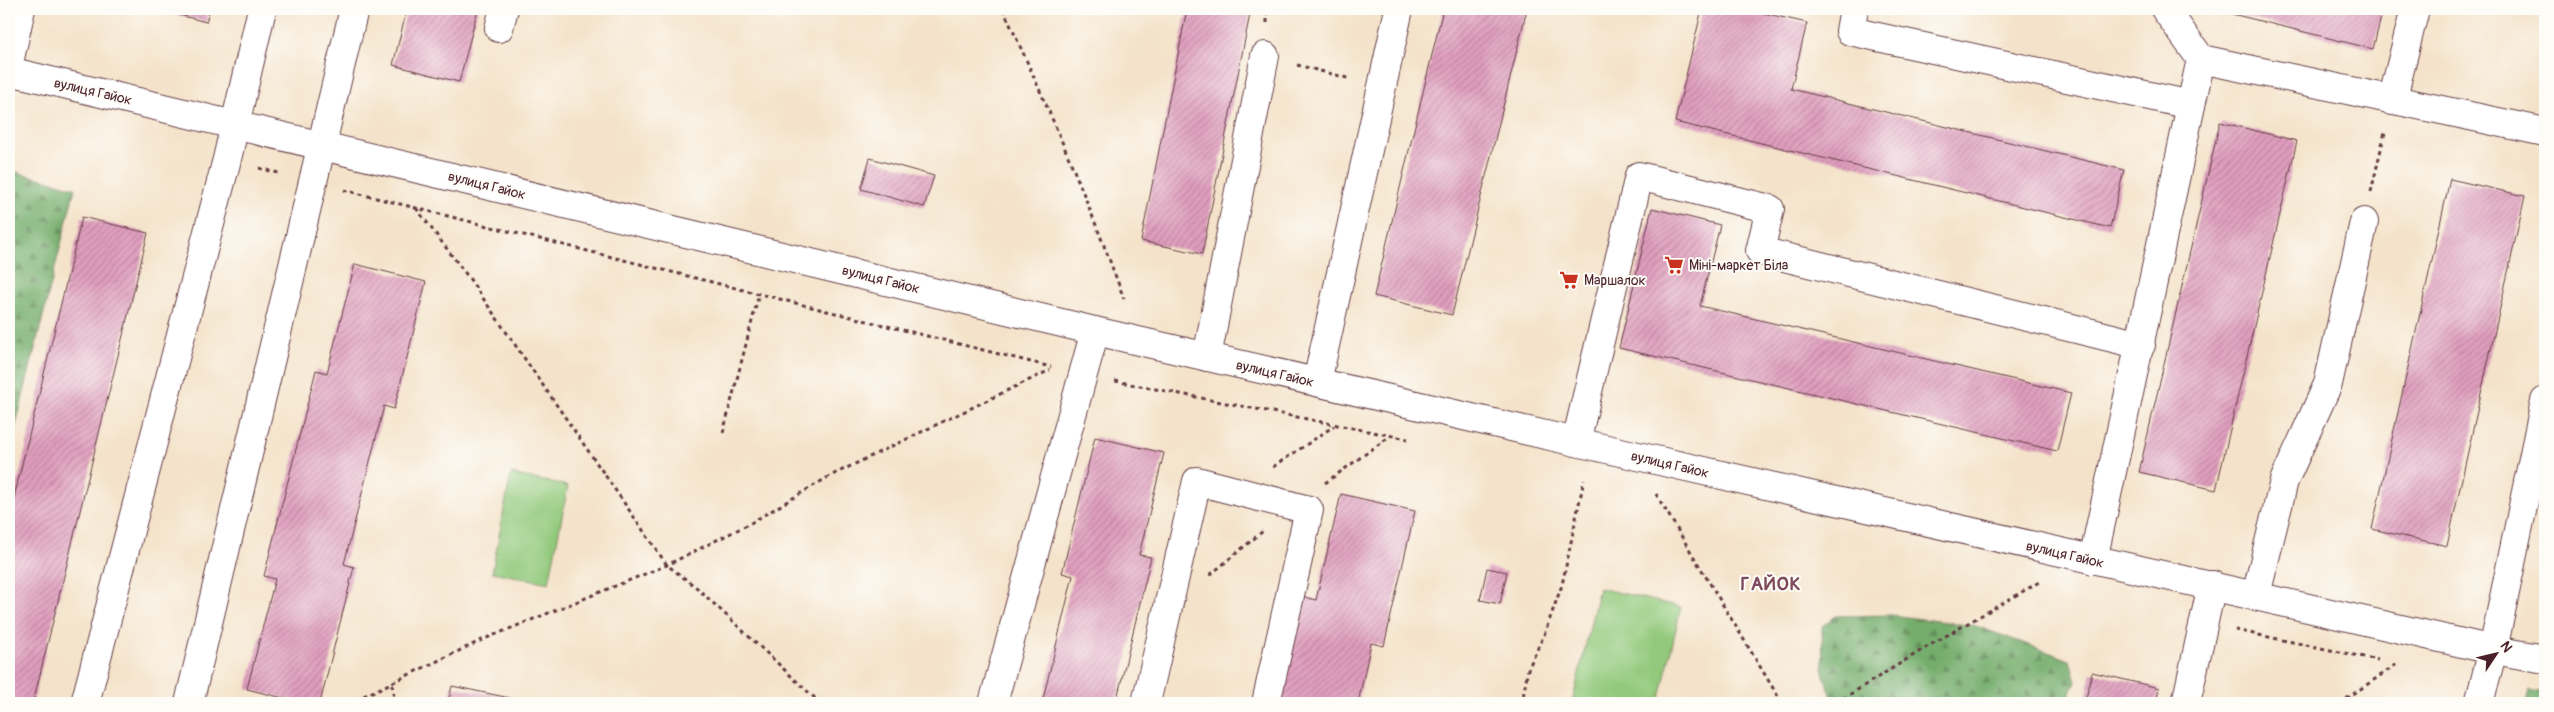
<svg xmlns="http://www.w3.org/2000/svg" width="2554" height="712" viewBox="0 0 2554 712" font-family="Pangolin,sans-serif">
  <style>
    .forest { fill: url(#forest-firs); stroke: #60664c }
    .garden { fill: #92c97c; stroke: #6e7454 }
    .building { fill: url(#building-hatch) }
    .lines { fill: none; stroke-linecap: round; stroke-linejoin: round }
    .minor-casing { stroke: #643c43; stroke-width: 30 }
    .path { stroke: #643c43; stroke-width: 3; stroke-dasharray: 4 4; stroke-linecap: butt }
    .minor { stroke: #fff; stroke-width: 28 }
    .labels { text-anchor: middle; stroke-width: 4; stroke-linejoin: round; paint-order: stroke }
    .street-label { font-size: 14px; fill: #4a1f2b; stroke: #fdfcf7 }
    .poi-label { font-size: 14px; fill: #4a1f2b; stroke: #fdfcf7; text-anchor: start }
    .district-label { font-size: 19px; font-weight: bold; letter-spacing: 1px; fill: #7e4b5e; stroke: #fdfcf7 }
  </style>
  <defs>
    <pattern id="forest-firs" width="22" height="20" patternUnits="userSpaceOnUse" patternTransform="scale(1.25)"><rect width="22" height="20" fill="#75ad6c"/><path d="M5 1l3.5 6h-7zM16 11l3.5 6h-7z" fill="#628c59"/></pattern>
    <pattern id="building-hatch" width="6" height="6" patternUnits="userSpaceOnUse" patternTransform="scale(1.25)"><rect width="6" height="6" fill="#e09ebe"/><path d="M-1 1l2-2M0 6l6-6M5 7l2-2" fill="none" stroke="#b8809b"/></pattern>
  </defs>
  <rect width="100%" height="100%" fill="#fdfcf7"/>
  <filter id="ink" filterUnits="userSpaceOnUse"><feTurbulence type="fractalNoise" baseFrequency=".02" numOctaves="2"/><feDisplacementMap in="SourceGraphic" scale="10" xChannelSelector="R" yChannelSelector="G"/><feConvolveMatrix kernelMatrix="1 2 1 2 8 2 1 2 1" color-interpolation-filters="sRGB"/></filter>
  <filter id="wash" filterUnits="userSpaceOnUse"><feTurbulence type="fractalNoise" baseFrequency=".0096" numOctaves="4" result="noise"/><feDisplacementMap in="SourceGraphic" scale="20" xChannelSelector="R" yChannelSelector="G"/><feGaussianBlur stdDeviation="1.12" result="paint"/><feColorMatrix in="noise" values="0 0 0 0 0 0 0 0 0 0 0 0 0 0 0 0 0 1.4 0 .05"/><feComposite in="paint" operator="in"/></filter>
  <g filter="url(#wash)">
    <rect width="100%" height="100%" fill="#f4e3ca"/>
    <g class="forest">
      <polygon points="9,170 75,188 9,453"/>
      <polygon points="1891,615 1976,626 2070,660 2076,681 2067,703 1834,703 1823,673 1822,626 1836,616"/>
      <polygon points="2529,690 2545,693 2545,703 2526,703"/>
    </g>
    <g class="garden">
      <polygon points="511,474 568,486 549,583 492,572"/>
      <polygon points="1599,588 1681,607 1659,703 1572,703"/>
    </g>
    <g id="blocks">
      <g class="building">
        <polygon points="156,9 210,9 206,22"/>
        <polygon points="407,9 478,9 459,82 393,65"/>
        <polygon points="1187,9 1251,9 1202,254 1141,241"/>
        <polygon points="1443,9 1527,9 1452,315 1374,296"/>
        <polygon points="1702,9 1746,9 1807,23 1791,89 2124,170 2110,228 1675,122"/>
        <polygon points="2212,9 2383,9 2373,49"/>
        <polygon points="2220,122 2297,141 2216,490 2139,472"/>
        <polygon points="870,158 934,176 924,207 861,189"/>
        <polygon points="2450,179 2525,196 2447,546 2372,529"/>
        <polygon points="1652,208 1720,225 1700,306 2071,393 2057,451 1619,348"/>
        <polygon points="82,217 148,233 33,703 9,703 9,518"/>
        <polygon points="355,264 426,282 394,409 384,406 344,564 354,567 320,703 303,703 247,689 275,579 264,576 316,370 327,373"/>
        <polygon points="1095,437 1164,453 1139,555 1151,557 1116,703 1042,703 1073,576 1062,573"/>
        <polygon points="1341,494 1415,511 1384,646 1371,643 1358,703 1279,703 1304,597 1316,600"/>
        <polygon points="1487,568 1507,572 1500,604 1480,600"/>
        <polygon points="2092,672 2159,688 2156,703 2085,703"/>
        <polygon points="452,686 529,702 529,703 448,703"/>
      </g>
    </g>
  </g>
  <g filter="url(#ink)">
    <use href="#blocks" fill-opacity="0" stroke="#643c43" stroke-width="1"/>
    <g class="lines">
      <g class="minor-casing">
        <g id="minor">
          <polyline points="1854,9 1850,31 2191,105"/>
          <polyline points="2165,9 2201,59"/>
          <polyline points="499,28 504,9"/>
          <polyline points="9,63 21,9"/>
          <polyline points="9,71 1095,331 1576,442 2493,650 2545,659"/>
          <polyline points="2392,101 2415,9"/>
          <polyline points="1207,357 1265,56"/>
          <polyline points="1317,382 1399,9"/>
          <polyline points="1576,442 1639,176 1770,209 1760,251 2141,345"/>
          <polyline points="2093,560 2201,59 2545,132"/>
          <polyline points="2256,595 2284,481 2328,384 2364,222"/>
          <polyline points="85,703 227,159 262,9"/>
          <polyline points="189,703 354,9"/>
          <polyline points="993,703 1095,331"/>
          <polyline points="1146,703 1197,481 1309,510 1266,703"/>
          <polyline points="2186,703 2212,585"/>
          <polyline points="2479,703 2493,650 2545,401"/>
        </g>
      </g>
      <g class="path">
        <path d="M1003,9C1047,104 1088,200 1124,299"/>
        <polyline points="1267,23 1267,9"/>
        <polyline points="1297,65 1351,79"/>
        <polyline points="259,168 282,174"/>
        <polyline points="344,190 1051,367"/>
        <polyline points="2371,192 2385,132"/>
        <polyline points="416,208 469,278 667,565 696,587 820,703"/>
        <polyline points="1115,381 1408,439"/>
        <polyline points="723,433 759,294"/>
        <polyline points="1273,467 1334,426"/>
        <polyline points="1325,483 1389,437"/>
        <polyline points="1656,494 1782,703"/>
        <polyline points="1210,575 1263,531"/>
        <polyline points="2235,630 2378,660"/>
        <polyline points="392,684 395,703"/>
        <polyline points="349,703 482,640 667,565 749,524 830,476 1050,370"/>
        <polyline points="1522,703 1528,669 1544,635 1562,585 1584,480"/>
        <polyline points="1836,703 1930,645 2039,582"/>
        <polyline points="2340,703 2397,664"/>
      </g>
      <use href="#minor" class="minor"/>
    </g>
  </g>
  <defs>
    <g id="supermarket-bare" transform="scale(1.5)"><path d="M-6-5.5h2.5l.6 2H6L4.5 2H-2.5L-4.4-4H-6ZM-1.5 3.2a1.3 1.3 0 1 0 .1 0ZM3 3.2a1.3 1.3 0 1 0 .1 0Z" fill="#c8321e" stroke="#fdfcf7" stroke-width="2.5" paint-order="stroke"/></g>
  </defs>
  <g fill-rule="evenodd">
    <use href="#supermarket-bare" x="1674" y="265"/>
    <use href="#supermarket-bare" x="1569" y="280"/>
  </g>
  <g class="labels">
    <g class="street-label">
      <text transform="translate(93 91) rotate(13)" y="5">вулиця Гайок</text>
      <text transform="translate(487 185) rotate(14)" y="5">вулиця Гайок</text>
      <text transform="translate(881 279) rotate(14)" y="5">вулиця Гайок</text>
      <text transform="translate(1275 373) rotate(13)" y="5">вулиця Гайок</text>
      <text transform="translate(1670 464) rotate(13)" y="5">вулиця Гайок</text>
      <text transform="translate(2065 554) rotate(13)" y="5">вулиця Гайок</text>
    </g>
    <g class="poi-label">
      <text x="1689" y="270">Міні-маркет Біла</text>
      <text x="1584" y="285">Маршалок</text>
    </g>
    <g class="district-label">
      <text x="1771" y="590">ГАЙОК</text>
    </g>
  </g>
  <rect width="2554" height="712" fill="none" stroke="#fdfcf7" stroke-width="30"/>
  <g transform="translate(2496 654) rotate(55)" stroke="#fdfcf7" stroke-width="4" paint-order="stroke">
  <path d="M0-4L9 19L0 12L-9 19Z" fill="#4a1f2b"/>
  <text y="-8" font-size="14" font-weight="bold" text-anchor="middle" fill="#4a1f2b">N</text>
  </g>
</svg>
